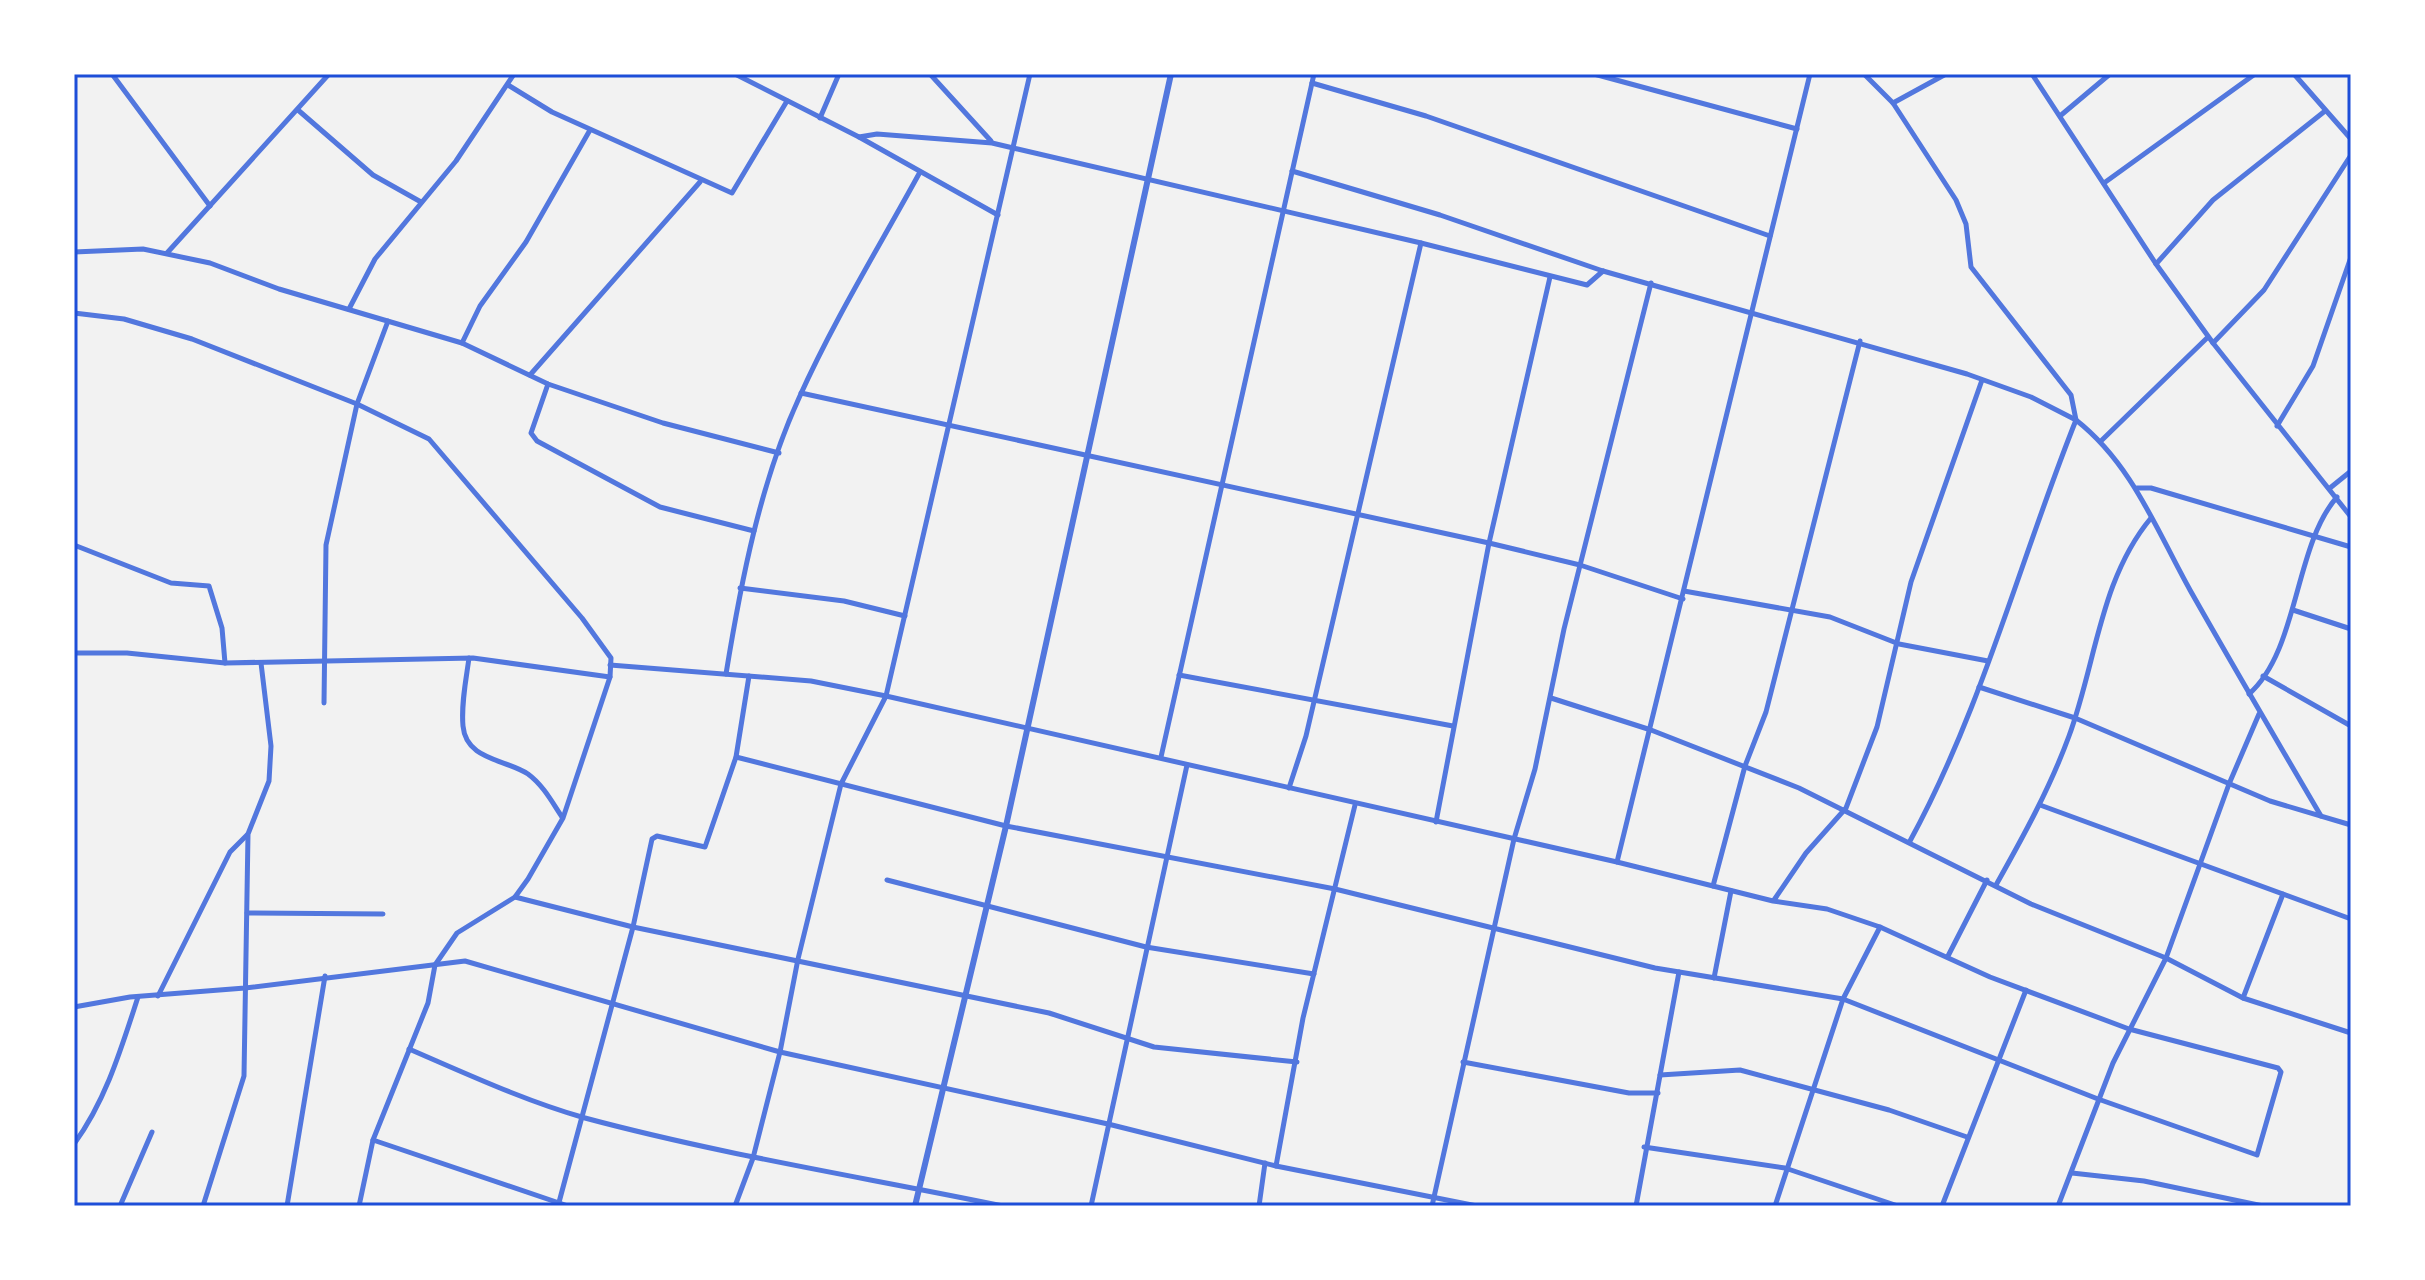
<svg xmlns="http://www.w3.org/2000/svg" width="2425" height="1280" viewBox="0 0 2425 1280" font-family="'Exo 2',sans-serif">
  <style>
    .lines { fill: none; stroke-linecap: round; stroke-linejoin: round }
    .minor { stroke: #5277de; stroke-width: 5 }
    .tertiary { stroke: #5277de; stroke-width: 6 }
    .neatline { fill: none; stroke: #1d4ed8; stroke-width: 3 }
  </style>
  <rect width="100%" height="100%" fill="#f2f2f2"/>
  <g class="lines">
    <g class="minor">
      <polyline points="112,74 210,206"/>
      <polyline points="735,74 859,137 998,215"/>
      <polyline points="930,74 991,141"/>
      <polyline points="1594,74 1797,129"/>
      <path d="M1864,74L1893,103L1956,200L1966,224L1971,267L2071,395L2076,420C2132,464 2156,529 2190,590C2233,666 2277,741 2321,816"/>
      <polyline points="2032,74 2156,264 2213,343 2351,517"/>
      <polyline points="2294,74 2351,139"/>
      <polyline points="1312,83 1426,116 1770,236"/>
      <polyline points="508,85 552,112 732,193 787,101"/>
      <polyline points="1893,103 1946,74"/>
      <polyline points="298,110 373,175 421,202"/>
      <polyline points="2060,116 2110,74"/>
      <polyline points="820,118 839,74"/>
      <polyline points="859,137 877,134 992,143 1421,243 1587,285 1603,271"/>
      <path d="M1292,171L1440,215L1603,271L1967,374L2031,397L2076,420C2020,560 1982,709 1910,841"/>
      <polyline points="2104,183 2255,74"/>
      <polyline points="74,252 143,249 210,263 279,289 462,343 548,384 663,423 779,453"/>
      <polyline points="167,253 329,74"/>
      <polyline points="2156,264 2213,200 2325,111"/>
      <polyline points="349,309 375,259 456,161 514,74"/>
      <polyline points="74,313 124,319 192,339 357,404 429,439 582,618 611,658 610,677 563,818 528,879 515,897 457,933 435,965 428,1003 373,1140 359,1206"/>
      <polyline points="462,343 480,306 526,242 590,130"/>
      <polyline points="2213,343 2264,290 2351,155"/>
      <polyline points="530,375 700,182"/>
      <polyline points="548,384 531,433 537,441 660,507 754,531"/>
      <polyline points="801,393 1489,543 1580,565 1683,599"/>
      <polyline points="2277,426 2313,366 2351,257"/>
      <polyline points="2102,440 2208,337"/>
      <polyline points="2137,488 2151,488 2351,547"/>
      <polyline points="2330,488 2351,471"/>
      <polyline points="74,545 171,583 209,586 222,628 225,663"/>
      <polyline points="740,588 844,601 905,616"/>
      <polyline points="1684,591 1830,617 1899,644 1988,661"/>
      <polyline points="2293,610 2351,629"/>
      <polyline points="74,653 127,653 225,663 473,658 610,677"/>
      <path d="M469,658C466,680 461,704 463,726C466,760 505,759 528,774C543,785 552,802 562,817"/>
      <polyline points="610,665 811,681 886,696 1617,862 1773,901 1827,909 1880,927 1990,977 2129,1029 2278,1068 2281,1072 2257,1155 2098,1099 1843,999 1655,968 1335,889 1006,826 736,757"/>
      <path d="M726,674C741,582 760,483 799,398C834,320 879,247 920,172"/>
      <polyline points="1179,675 1453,726"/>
      <polyline points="2263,676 2351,726"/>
      <polyline points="1979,687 2075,718 2270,801 2351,825"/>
      <path d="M2249,694C2299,650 2294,546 2337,497"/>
      <polyline points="1551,698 1651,730 1799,788 2031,904 2166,958 2243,998 2351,1033"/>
      <polyline points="324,703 326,545 357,404 388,321"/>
      <polyline points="1161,757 1314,74"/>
      <polyline points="1289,788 1306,736 1421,243"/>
      <polyline points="2040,805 2351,919"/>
      <polyline points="1436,822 1489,543 1550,277"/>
      <polyline points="1617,862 1810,74"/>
      <polyline points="887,880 1146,947 1314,974"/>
      <path d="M1996,885C2023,837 2050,788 2069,736C2096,663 2100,579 2151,518"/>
      <polyline points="1713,886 1745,766 1766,712 1860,341"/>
      <polyline points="515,897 633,927 1049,1013 1154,1047 1297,1062"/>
      <polyline points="1774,900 1806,853 1846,808 1877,727 1911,582 1982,380"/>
      <polyline points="247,913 383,914"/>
      <polyline points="1948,956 1987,880"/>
      <polyline points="1714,978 1731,891"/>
      <polyline points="158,996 230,852 247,835"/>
      <polyline points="2243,998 2283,894"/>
      <polyline points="74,1007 130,997 245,988 465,961 780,1052 1108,1124 1276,1166 1477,1206"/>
      <path d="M409,1049C467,1074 525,1101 585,1118C723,1155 863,1177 1003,1206"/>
      <polyline points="1463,1062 1629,1093 1658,1093"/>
      <polyline points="1660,1075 1740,1070 1889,1110 1967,1137"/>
      <polyline points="373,1140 568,1206"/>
      <path d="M74,1144C106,1100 121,1049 138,997"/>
      <polyline points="1644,1147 1785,1168 1898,1206"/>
      <polyline points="1276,1166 1303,1018 1355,805"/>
      <polyline points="2072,1173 2144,1181 2263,1206"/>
      <polyline points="120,1206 152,1132"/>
      <polyline points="203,1206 244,1076 248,834 269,781 271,746 261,663"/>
      <polyline points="287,1206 325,976"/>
      <polyline points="558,1206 633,927 652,839 657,836 705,847 736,757 749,676"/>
      <polyline points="735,1206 753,1158 780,1052 798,959 841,784 886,696 1030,74"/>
      <polyline points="1091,1206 1187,765"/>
      <polyline points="1259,1206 1265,1163"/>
      <polyline points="1432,1206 1514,839 1535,769 1564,629 1651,283"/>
      <polyline points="1636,1206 1679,972"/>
      <polyline points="1775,1206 1843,999 1880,927"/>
      <polyline points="1942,1206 2026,990"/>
      <polyline points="2058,1206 2113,1063 2166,958 2229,784 2259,714"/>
    </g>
    <polyline class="tertiary" points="915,1206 1006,826 1171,74"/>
  </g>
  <rect width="2425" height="1280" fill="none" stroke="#ffffff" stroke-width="152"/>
  <rect x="76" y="76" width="2273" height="1128" class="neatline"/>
</svg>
